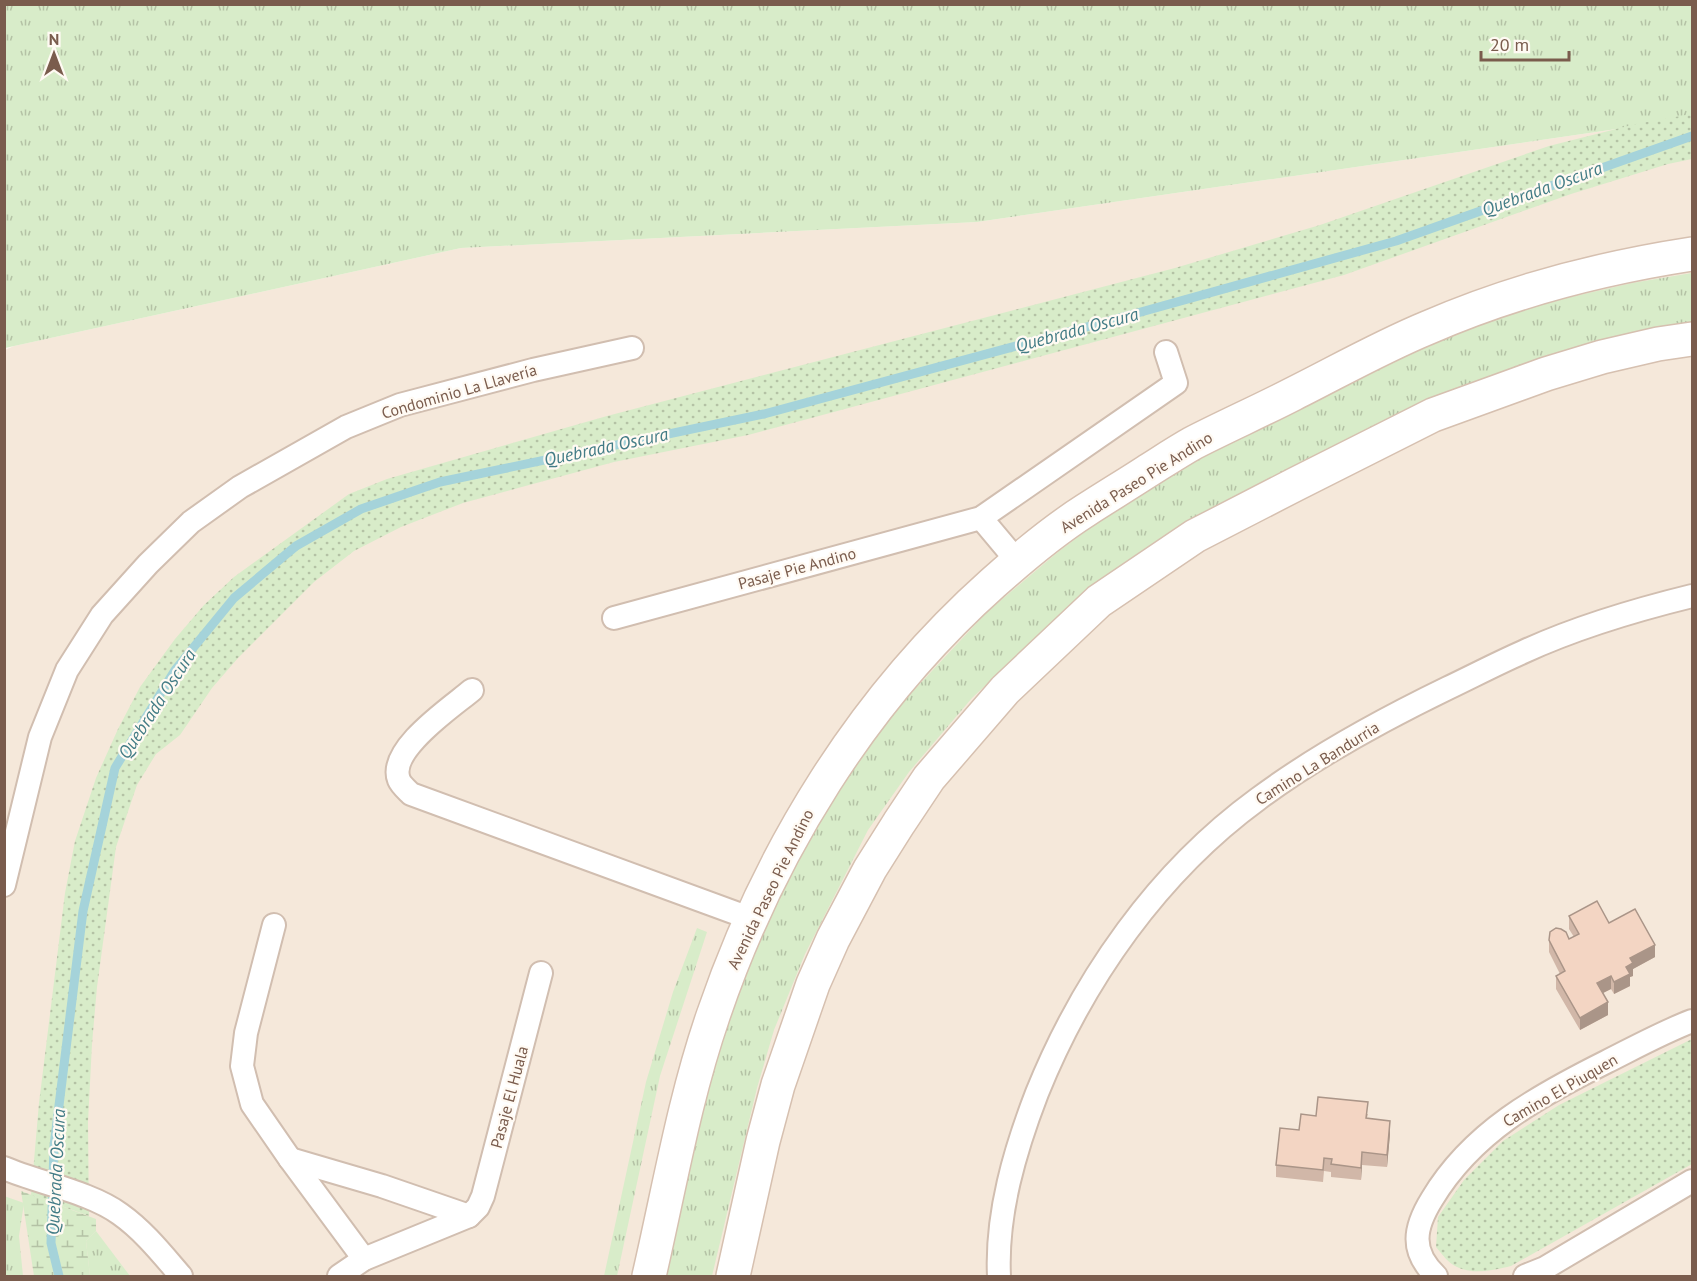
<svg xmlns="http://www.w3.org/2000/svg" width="1697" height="1281" viewBox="0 0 1697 1281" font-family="'PT Sans',sans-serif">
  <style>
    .residential { fill: #f5e8da }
    .grass { fill: url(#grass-tufts) }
    .wetland { fill: url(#wetland-marsh) }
    .park { fill: url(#park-dots) }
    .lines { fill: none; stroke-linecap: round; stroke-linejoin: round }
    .stream { stroke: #a5d3da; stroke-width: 9 }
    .minor-casing { stroke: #d1beb0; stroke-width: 26 }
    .secondary-casing { stroke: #d6c0b0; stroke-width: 36 }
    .minor { stroke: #fff; stroke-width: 22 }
    .secondary { stroke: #fff; stroke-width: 33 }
    .wall { fill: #d1b7a8 }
    .shaded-wall { fill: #aa9588 }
    .building { fill: #f3d5c3; stroke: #aa9588; stroke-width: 1.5 }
    .labels { text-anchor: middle; stroke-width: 4.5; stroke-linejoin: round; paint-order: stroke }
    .street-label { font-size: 16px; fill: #7a5c4d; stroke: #fffaf3 }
    .water-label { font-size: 18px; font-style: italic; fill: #437c86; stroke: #fffaf3 }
  </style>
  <defs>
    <pattern id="grass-tufts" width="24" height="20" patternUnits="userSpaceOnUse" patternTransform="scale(1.5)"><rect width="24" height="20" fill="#d8ecc9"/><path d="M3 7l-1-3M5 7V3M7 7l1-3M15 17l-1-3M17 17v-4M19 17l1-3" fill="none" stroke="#b4c2a5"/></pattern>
    <pattern id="wetland-marsh" width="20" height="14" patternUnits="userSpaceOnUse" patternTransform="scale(1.5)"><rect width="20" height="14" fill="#d8ecc9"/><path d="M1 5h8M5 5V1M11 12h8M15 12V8" fill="none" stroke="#b4c2a5"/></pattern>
    <pattern id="park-dots" width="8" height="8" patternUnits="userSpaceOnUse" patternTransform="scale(1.5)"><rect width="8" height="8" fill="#d8ecc9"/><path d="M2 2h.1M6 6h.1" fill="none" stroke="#b4c2a5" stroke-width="1.8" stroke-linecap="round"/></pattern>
  </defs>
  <rect width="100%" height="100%" fill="#fdf6ec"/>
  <polygon class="residential" points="1692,118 1692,1276 5,1276 5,350 14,346 461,248 977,222"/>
  <g class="grass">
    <polygon points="5,5 1692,5 1692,118 977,222 461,248 5,348"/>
    <polygon points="1692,273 1692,324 1426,402 1272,477 1177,527 1118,567 1037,637 972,698 909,772 868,830 805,954 774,1030 757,1088 712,1276 660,1276 708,1072 779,889 838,788 902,703 987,612 1058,552 1142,489 1346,382 1427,344 1540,304 1632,283"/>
    <polygon points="697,928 707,932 660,1076 617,1276 604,1276 646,1082 673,992"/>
    <polygon points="4,1196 24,1203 19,1236 23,1276 5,1276"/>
    <polygon points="96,1231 130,1276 90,1276 86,1241"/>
  </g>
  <polygon class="wetland" points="21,1191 96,1219 96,1231 86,1241 90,1276 34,1276"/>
  <g class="park">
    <polygon points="1692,114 1692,159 1668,164 1571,194 1344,275 748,435 614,462 463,503 401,527 354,551 314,582 238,658 212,688 180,735 156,754 137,785 116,847 97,987 92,1044 88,1122 89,1216 31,1195 39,1103 65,893 75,841 96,778 118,729 140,687 175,639 204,605 234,577 349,494 387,479 607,416 1175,268 1320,225 1549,146 1636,124"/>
    <path d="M1692,1039V1164L1511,1266C1495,1270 1473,1275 1457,1267C1448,1263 1442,1254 1436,1247L1438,1217L1464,1180L1503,1141L1559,1105Z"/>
  </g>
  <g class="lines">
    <polyline class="stream" points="59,1276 51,1243 54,1146 83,911 115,768 175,670 234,598 296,546 361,509 440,482 764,414 1105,322 1396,241 1692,136"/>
    <g class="minor-casing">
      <g id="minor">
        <polyline points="981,518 1017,561"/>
        <polyline points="614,618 981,518 1176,383 1166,352"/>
        <path d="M472,690C452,707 387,750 399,780C401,785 407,790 411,794L752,919"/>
        <polyline points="4,885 40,737 67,670 102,615 148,564 191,522 240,487 346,427 400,405 533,370 632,348"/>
        <polyline points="274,925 246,1033 242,1066 252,1104 290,1159 364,1259"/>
        <polyline points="290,1159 382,1186 469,1216"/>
        <path d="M4,1168C39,1183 90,1192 120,1214C144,1231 162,1254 181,1276"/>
        <polyline points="339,1276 364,1259 469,1216 478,1207 483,1196 541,973"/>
        <path d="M999,1276C996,1214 1015,1150 1037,1093C1083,979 1158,872 1258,799C1317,755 1382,720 1448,688C1473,676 1498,663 1523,652C1577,627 1635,610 1692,596"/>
        <path d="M1436,1276C1410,1251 1414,1228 1432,1199C1472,1132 1538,1096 1606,1062C1634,1048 1663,1032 1692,1021"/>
        <polyline points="1525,1276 1545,1268 1692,1181"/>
      </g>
    </g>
    <g class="secondary-casing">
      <g id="secondary">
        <path d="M649,1276C669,1190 684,1100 713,1016C769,851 863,699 993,583C1022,557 1053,531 1086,510C1106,497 1126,485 1146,472C1162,462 1177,452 1193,443C1226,426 1260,411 1293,394C1337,372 1381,347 1427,328C1512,291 1601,268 1692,254"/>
        <polyline points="733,1276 763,1141 778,1085 813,984 833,939 870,869 899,823 929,778 1005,690 1099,601 1195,536 1296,484 1433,415 1546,374 1602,357 1658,344 1692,339"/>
      </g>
    </g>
    <use href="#minor" class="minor"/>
    <use href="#secondary" class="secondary"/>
  </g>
  <g class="wall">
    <polygon points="1569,916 1609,923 1655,957 1633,969 1633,976 1630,977 1630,986 1614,994 1611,989 1603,993 1608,1015 1580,1030 1556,989 1556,976 1560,974 1549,952 1549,940 1569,939 1574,937 1569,929"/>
    <polygon points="1368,1114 1367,1118 1390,1134 1387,1167 1362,1165 1361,1180 1331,1177 1331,1172 1324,1171 1323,1182 1276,1177 1276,1165 1299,1130 1316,1116"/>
  </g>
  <g class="shaded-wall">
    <polygon points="1655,945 1655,957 1633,969 1633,976 1630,977 1630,986 1614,994 1614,982 1630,958"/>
    <polygon points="1611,976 1611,989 1597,996 1597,983"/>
    <polygon points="1608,1002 1608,1015 1580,1030 1580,1018"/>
    <polygon points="1390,1121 1390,1134 1387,1167 1387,1155"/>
    <polygon points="1362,1152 1362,1165 1361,1180 1361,1168"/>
  </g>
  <g class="building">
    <polygon points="1597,901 1609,923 1635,909 1655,945 1630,958 1633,963 1626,967 1630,974 1614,982 1611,976 1597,983 1608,1002 1580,1018 1556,976 1565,971 1549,940 1550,932 1556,928 1561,929 1566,932 1569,939 1579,934 1569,916"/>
    <polygon points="1318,1097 1368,1102 1366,1118 1390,1121 1387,1155 1362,1152 1361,1168 1331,1164 1332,1159 1324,1158 1323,1170 1276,1165 1280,1128 1299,1130 1301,1114 1316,1116"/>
  </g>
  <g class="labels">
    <g class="street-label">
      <text transform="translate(459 391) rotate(-16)" y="6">Condominio La Llavería</text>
      <text transform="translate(1136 482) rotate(-32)" y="6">Avenida Paseo Pie Andino</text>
      <text transform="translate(797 568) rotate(-15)" y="6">Pasaje Pie Andino</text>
      <text transform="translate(1317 763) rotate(-32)" y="6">Camino La Bandurria</text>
      <text transform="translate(770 889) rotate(-64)" y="6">Avenida Paseo Pie Andino</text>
      <text transform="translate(1560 1090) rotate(-30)" y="6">Camino El Piuquen</text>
      <text transform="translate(509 1097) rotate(-75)" y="6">Pasaje El Huala</text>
    </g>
    <g class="water-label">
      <text transform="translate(1542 189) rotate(-20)" y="6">Quebrada Oscura</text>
      <text transform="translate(1077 330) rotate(-15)" y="6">Quebrada Oscura</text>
      <text transform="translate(606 447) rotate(-12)" y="6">Quebrada Oscura</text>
      <text transform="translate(157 704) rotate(-57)" y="6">Quebrada Oscura</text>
      <text transform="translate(56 1172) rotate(-87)" y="6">Quebrada Oscura</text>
    </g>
  </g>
  <rect width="1697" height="1281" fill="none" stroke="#7a5c4d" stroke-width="12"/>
  <g transform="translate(54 54)" stroke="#fffaf3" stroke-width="4.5" paint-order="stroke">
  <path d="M0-4.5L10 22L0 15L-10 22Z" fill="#7a5c4d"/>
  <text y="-9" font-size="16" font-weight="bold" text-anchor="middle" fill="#7a5c4d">N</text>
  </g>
  <path d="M1481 51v9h88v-9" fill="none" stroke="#7a5c4d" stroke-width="3"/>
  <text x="1490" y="51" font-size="18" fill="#7a5c4d" stroke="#fffaf3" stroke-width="4.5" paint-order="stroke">20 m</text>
</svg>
